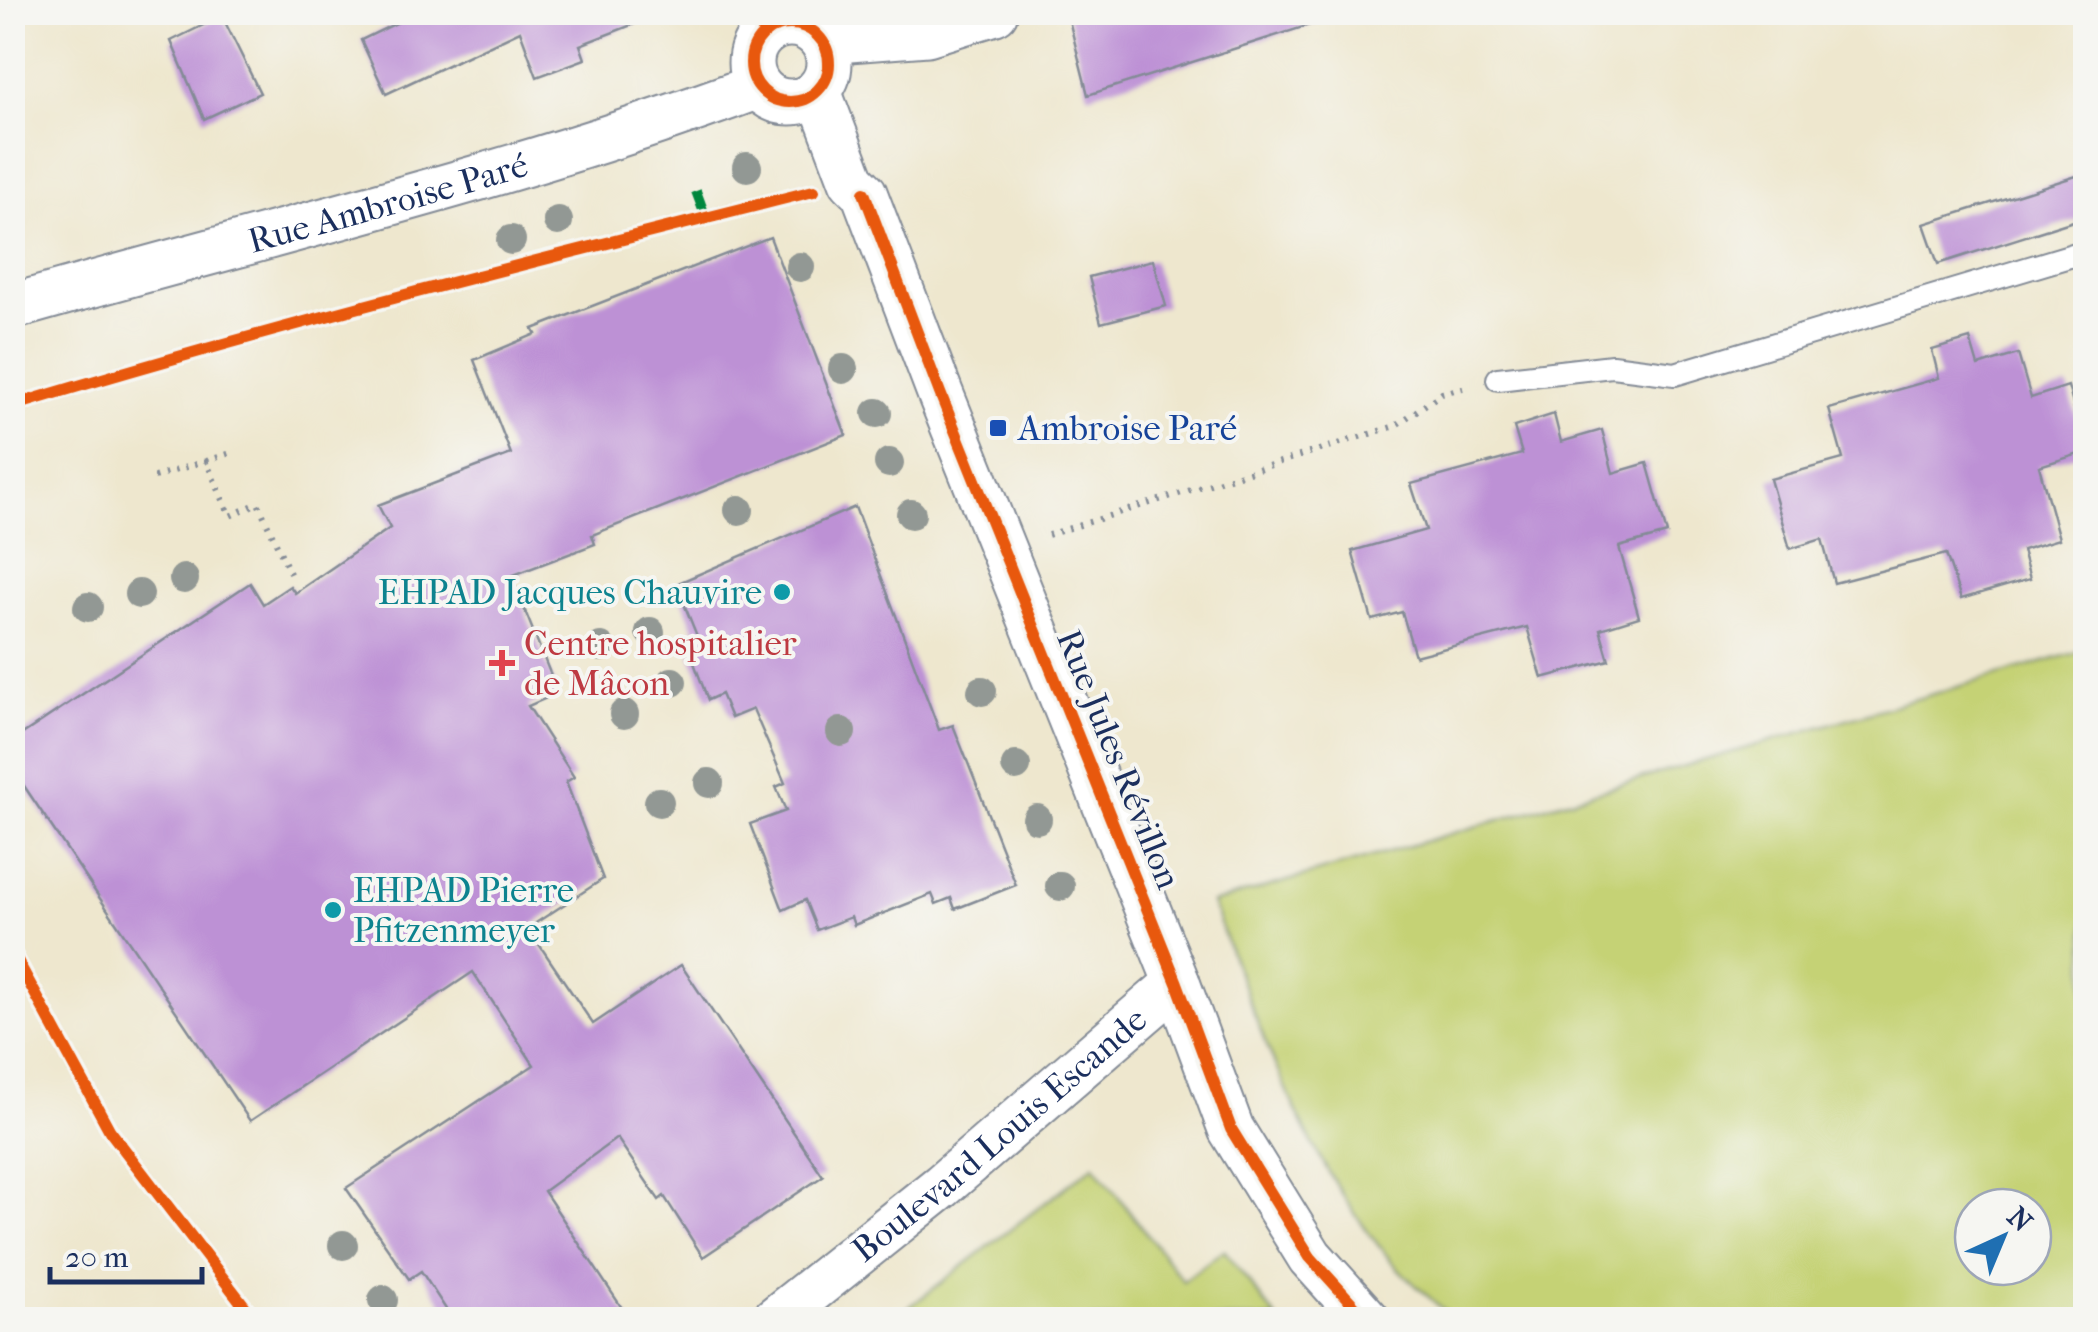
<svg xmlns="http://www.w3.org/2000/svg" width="2098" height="1332" viewBox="0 0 2098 1332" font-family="'IM FELL French Canon',serif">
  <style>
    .pitch { fill: #c5d274; stroke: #708069; stroke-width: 2.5; fill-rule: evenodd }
    .building { fill: #bd91d5 }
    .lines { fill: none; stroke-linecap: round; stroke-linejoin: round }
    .service-casing { stroke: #848b96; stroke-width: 26 }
    .minor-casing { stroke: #848b96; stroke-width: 49 }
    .path { stroke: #848b96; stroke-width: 6; stroke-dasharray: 2.5 8; stroke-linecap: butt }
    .service { stroke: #fff; stroke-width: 22 }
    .minor { stroke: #fff; stroke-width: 45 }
    .quiet { stroke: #00873e; stroke-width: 10; stroke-dasharray: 20 10; stroke-linecap: butt }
    .cycleway-casing { stroke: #f6f6f2; stroke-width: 19 }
    .cycleway { stroke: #e8590c; stroke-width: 12 }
    .tree { fill: #929894 }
    .transit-dot { fill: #1a4fb4; stroke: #f6f6f2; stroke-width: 4 }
    .culture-dot { fill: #0f9aa8; stroke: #f6f6f2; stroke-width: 4 }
    .health-dot { fill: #e0444e; stroke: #f6f6f2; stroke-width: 4 }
    .labels { text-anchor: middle; stroke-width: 8; stroke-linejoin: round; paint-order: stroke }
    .street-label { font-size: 35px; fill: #1b2f5e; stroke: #f6f6f2 }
    .transit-label { font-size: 35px; fill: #164399; stroke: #f6f6f2; text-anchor: start }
    .culture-label { font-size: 35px; fill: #0d838f; stroke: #f6f6f2; text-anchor: end }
    .health-label { font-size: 35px; fill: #be3a42; stroke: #f6f6f2; text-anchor: start }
  </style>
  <rect width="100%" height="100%" fill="#f6f6f2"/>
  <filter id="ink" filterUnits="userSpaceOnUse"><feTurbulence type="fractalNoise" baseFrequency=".01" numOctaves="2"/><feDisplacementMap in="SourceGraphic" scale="20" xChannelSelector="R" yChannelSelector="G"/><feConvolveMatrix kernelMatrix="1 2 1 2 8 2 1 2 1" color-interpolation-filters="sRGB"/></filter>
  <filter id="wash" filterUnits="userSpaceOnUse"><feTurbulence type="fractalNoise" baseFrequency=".0048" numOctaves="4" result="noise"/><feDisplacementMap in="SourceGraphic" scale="40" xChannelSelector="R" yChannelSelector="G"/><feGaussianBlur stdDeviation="2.25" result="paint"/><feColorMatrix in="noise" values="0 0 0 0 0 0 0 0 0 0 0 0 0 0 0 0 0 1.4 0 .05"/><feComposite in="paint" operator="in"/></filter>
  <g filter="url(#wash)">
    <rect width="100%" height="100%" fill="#eee7ce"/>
    <g class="pitch">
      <path d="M2085,650V1319H1454C1434,1301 1411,1283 1393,1263C1303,1159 1260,1029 1212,903ZM2033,1207V1267H1973V1207Z"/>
      <polygon points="1094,1165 1183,1281 1224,1250 1277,1319 894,1319"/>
    </g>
    <g id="blocks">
      <g class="building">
        <polygon points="419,12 654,12 655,16 580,45 585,59 537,77 520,31 386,94 361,40"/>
        <polygon points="1067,12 1314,12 1316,23 1088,95"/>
        <polygon points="222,16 260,93 204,119 171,41"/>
        <polygon points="2086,173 2086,217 1938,264 1924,224"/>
        <polygon points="770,237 846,435 592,535 595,544 511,576 558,693 528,706 574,777 566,782 603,879 528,928 593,1024 681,965 823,1176 703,1257 664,1196 659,1200 617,1138 544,1191 630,1320 453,1320 421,1271 409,1279 346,1188 534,1065 473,972 250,1121 12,768 12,741 250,583 263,604 290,586 295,593 390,528 378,505 511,454 474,360 536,334 533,329"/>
        <polygon points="1153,260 1166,306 1101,323 1089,277"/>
        <polygon points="1970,339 1978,366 2018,354 2031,398 2068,386 2086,452 2039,466 2059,539 2022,550 2030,579 1961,599 1946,554 1834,583 1822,539 1790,549 1770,479 1843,459 1829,409 1939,378 1932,350"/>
        <polygon points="1554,414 1561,442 1602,430 1613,473 1647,463 1667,534 1619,547 1639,617 1600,629 1609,660 1542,678 1527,627 1415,656 1402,612 1372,620 1352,551 1426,530 1411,484 1522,454 1514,427"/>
        <polygon points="855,507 939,730 953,725 1016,885 955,909 951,898 936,904 932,894 854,925 851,917 817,930 805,900 783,910 750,824 786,811 776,787 785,783 753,709 731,718 721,694 708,700 690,652 701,646 676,584"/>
      </g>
    </g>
  </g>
  <g filter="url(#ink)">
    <use href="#blocks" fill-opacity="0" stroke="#848b96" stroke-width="2.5"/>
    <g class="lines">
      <g class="service-casing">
        <polyline id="service" points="1498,379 1612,366 1675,374 2086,251"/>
      </g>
      <g class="minor-casing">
        <g id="minor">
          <circle cx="790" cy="63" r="39"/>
          <polyline points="823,41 927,33 995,12"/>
          <polyline points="818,91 852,181 864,193 940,393 1177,983 1231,1129 1310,1257 1367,1320"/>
          <path id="s1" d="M12,307C261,235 515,177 758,86"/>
          <path id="s2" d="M774,1320L942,1186L1177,983"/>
        </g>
      </g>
      <g class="path">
        <polyline points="206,461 234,452"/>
        <polyline points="154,477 206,461 230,516 258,503 292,578"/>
        <polyline points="1048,535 1395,426 1442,393 1463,388"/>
      </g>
      <use href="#service" class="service"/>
      <use href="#minor" class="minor"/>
      <polyline class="quiet" points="696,191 706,218"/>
      <g class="cycleway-casing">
        <g id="cycleway">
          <circle cx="790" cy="63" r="39"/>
          <polyline points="864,193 940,393 1177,983 1231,1129 1310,1257 1367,1320"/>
          <path d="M12,406C277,325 546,258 814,191"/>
          <polyline points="12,951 110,1131 255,1320"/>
        </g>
      </g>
      <use href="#cycleway" class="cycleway"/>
    </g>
    <g class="tree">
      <circle cx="747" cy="167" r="15"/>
      <circle cx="558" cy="221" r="15"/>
      <circle cx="511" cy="240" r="15"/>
      <circle cx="800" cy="267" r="15"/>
      <circle cx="843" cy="369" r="15"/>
      <circle cx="877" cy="413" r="15"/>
      <circle cx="889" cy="463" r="15"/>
      <circle cx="739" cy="510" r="15"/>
      <circle cx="911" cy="514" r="15"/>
      <circle cx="184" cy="579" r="15"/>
      <circle cx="139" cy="594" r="15"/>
      <circle cx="88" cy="607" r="15"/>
      <circle cx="650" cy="632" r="15"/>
      <circle cx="601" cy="647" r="15"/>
      <circle cx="672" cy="682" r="15"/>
      <circle cx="982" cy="691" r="15"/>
      <circle cx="624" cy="714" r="15"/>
      <circle cx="841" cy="732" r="15"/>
      <circle cx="1016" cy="766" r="15"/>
      <circle cx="709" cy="783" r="15"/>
      <circle cx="659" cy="802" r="15"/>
      <circle cx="1037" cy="819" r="15"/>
      <circle cx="1060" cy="886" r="15"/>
      <circle cx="343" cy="1245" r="15"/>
      <circle cx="383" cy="1300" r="15"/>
    </g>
  </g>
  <rect class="transit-dot" x="988" y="418" width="20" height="20" rx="5"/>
  <g class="culture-dot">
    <circle cx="782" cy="592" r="10"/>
    <circle cx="333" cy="910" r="10"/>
  </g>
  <path class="health-dot" d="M497 648h10v10h10v10h-10v10h-10v-10h-10v-10h10z"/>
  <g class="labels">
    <g class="street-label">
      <text dy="12" stroke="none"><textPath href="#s1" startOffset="390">Rue Ambroise Paré</textPath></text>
      <text transform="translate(1119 759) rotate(68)" y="12">Rue Jules Révillon</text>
      <text dy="12" stroke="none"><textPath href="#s2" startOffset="292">Boulevard Louis Escande</textPath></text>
    </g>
    <g class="transit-label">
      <text x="1018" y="440">Ambroise Paré</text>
    </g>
    <g class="culture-label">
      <text x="762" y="604">EHPAD Jacques Chauvire</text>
      <text x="353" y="902" text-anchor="start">EHPAD Pierre<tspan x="353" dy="40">Pfitzenmeyer</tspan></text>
    </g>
    <g class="health-label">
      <text x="524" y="655">Centre hospitalier<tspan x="524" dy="40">de Mâcon</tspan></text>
    </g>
  </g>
  <rect width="2098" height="1332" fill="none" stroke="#f6f6f2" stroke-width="50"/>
  <g transform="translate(2003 1237) rotate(44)"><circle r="48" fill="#f6f6f2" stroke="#9ea6b7" stroke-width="2.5"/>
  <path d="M0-8L18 38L0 25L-18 38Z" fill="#1f6fb2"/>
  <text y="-15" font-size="28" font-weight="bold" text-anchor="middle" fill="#1b2f5e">N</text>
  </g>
  <path d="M50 1267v15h152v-15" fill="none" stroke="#1b2f5e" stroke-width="5"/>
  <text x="65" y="1267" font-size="30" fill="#1b2f5e" stroke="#f6f6f2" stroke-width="8" paint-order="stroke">20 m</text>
</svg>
